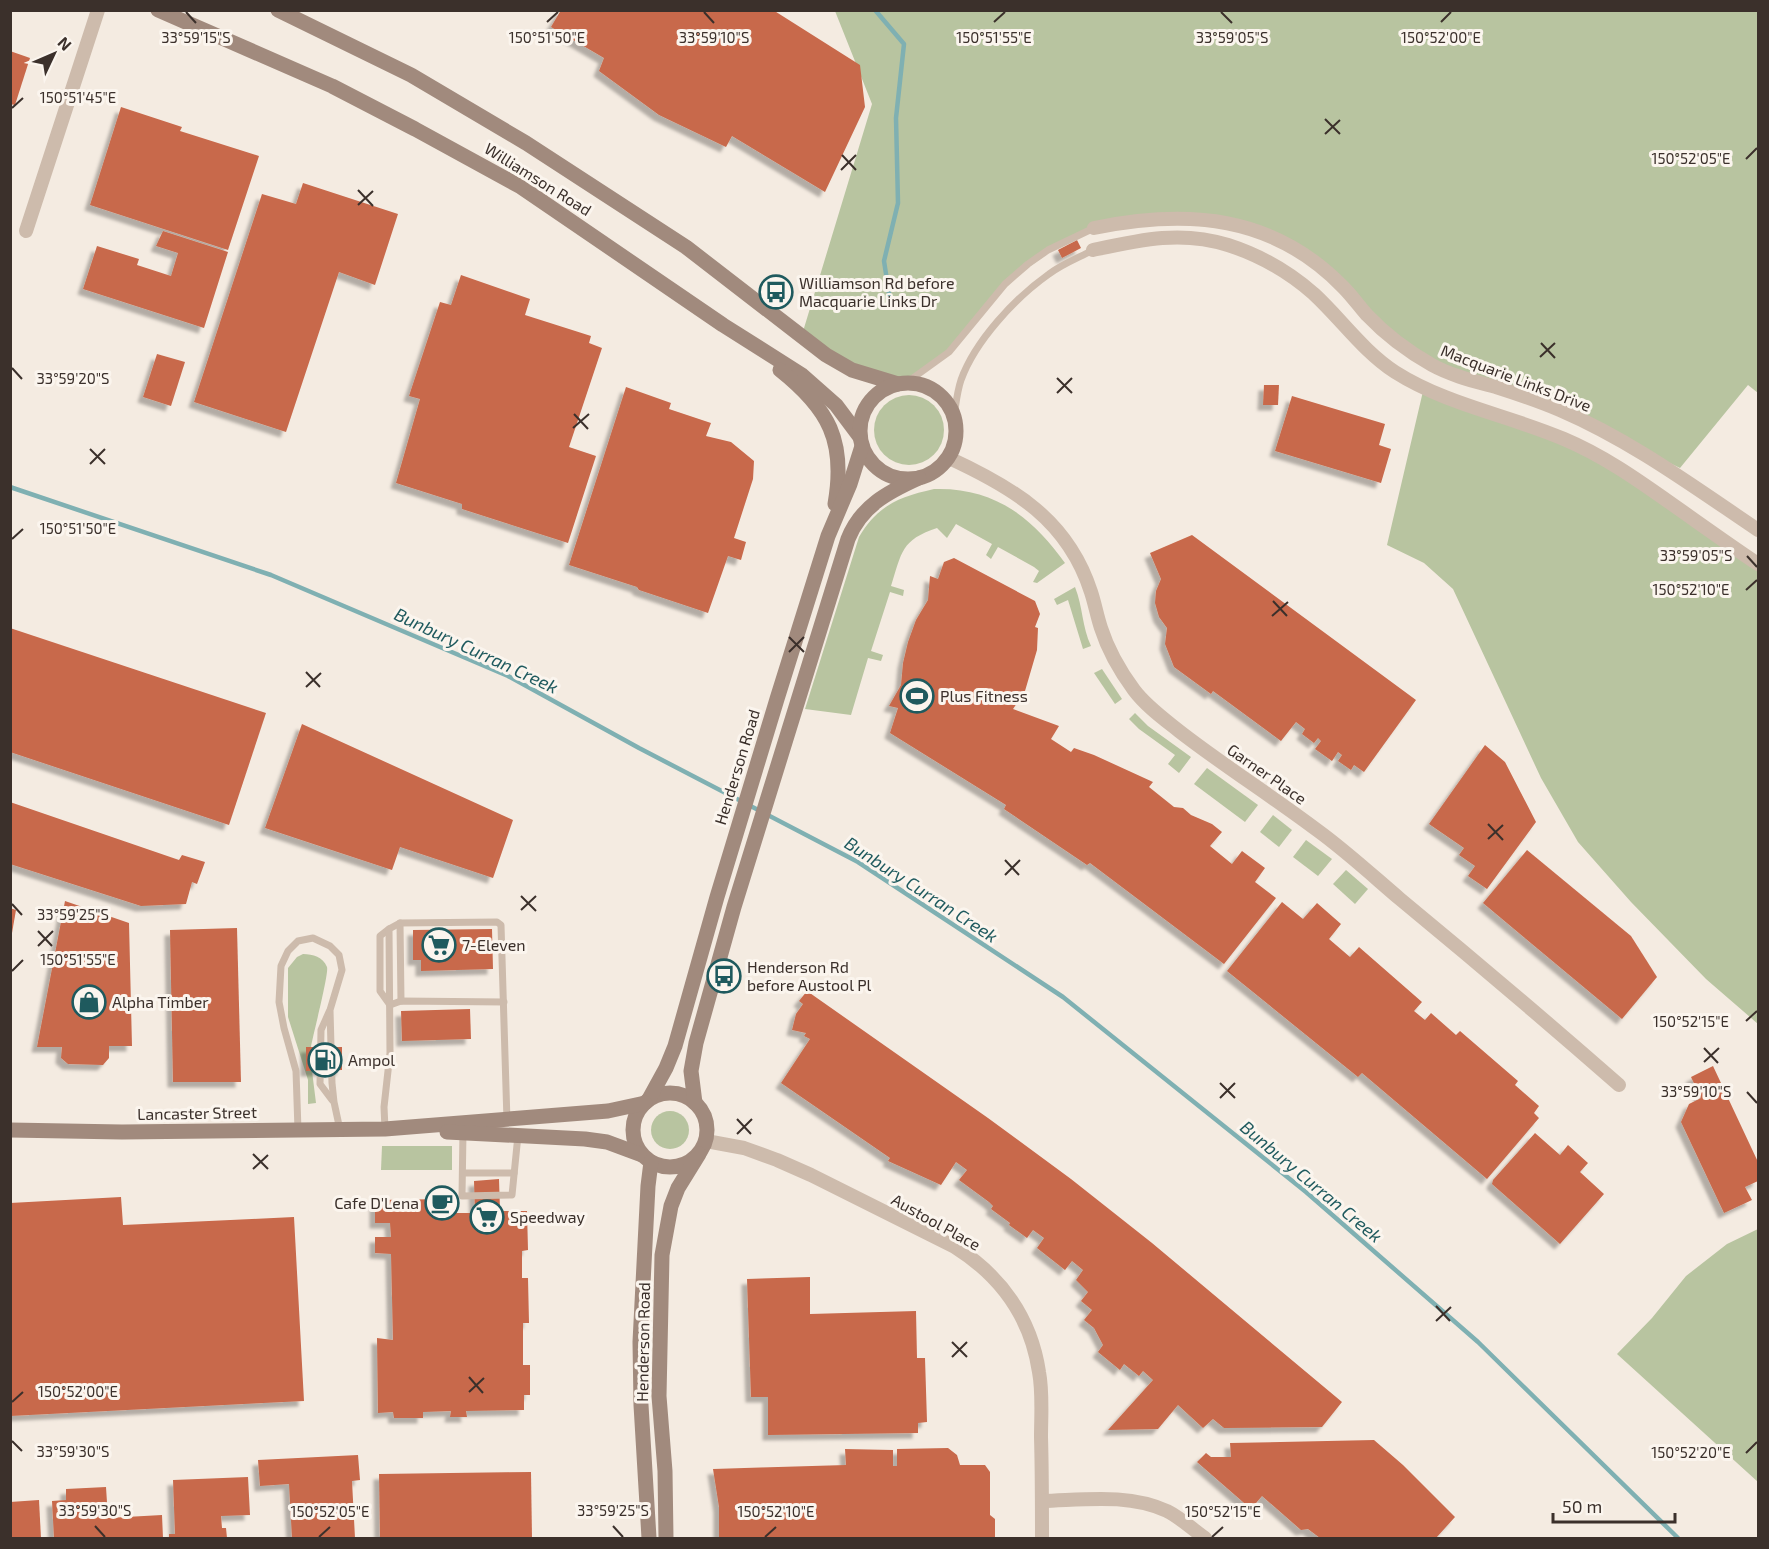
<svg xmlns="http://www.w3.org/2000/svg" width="1769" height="1549" viewBox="0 0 1769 1549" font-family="'Exo 2',sans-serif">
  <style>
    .green { fill: #b8c4a0 }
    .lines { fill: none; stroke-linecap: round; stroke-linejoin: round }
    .stream { stroke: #7fb0b2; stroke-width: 4.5 }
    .building { fill: #c8694b; filter: url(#shadow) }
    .lane { stroke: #cdbbac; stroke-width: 7 }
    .street { stroke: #cdbbac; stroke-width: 14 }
    .secondary { stroke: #a18a7d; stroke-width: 15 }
    .ticks { fill: none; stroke: #3b302b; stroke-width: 2 }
    .labels { text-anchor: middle; stroke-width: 6; stroke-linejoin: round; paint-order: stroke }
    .street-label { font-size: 16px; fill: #3b302b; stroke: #fbf5ee }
    .poi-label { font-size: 16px; fill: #3b302b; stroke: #fbf5ee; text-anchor: start }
    .water-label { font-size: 18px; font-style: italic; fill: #1f5a5e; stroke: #fbf5ee }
    .ticks-label { font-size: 15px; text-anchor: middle; fill: #3b302b; stroke: #fbf5ee; stroke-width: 6; stroke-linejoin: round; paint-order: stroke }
  </style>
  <defs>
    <filter id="shadow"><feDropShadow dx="-5.5" dy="5.5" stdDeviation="1.5" flood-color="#0004"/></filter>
  </defs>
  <rect width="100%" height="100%" fill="#f4ebe1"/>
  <g class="green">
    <polygon points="835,11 1758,11 1758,393 1748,385 1680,468 1560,410 1443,370 1397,341 1310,258 1255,231 1132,220 1067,240 1005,284 966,332 930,366 898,384 801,338 872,104"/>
    <polygon points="1424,387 1618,466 1758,564 1758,1024 1706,979 1631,902 1578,842 1541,778 1453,589 1424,563 1387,545"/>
    <circle cx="909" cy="430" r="35"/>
    <path d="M934,489C994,487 1032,517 1065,563L1037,583L1033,582L1039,571L1034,567L998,547L991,559L986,555L992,544L956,524L947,538L937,528C901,540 902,552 891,586L904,590L903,596L890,592L871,651L883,655L881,661L868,658L851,715L805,709L859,537C878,505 899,497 934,489Z"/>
    <path d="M1075,587C1083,607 1082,627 1091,646L1083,649L1068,600L1057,605L1054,599Z"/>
    <polygon points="1102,669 1122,699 1115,704 1094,673"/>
    <polygon points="1135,713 1148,726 1191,757 1179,773 1168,764 1175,755 1139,729 1129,719"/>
    <polygon points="1207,768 1258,805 1245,822 1194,784"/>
    <polygon points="1273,815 1292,830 1279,847 1260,832"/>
    <polygon points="1306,840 1332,859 1318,876 1293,857"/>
    <polygon points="1346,870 1368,889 1355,904 1333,884"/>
    <path d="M303,954C313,954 323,957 327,967C329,974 313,1035 311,1047L306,1048V1070L312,1071L316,1103L308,1104V1080L288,1017V968L297,957Z"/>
    <circle cx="670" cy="1130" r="19"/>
    <polygon points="382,1146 452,1146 452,1170 381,1170"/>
    <polygon points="1758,1229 1758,1482 1617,1354 1652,1318 1686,1276 1727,1244"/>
  </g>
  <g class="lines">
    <g class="stream">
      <polyline points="875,10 904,44 896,118 898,203 884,261 891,306"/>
      <polyline points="10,487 271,575 508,676 639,748 858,862 1063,997 1306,1192 1478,1342 1678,1538"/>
    </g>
  </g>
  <g class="building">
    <polygon points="561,10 773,10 860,65 865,107 825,192 732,136 726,147 659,115 599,71 604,58 551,27"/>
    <polygon points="10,51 30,58 15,105 10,104"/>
    <polygon points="121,107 182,127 180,131 259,156 228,250 90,205"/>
    <polygon points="303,183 398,214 375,285 339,272 286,432 194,402 262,194 296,204"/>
    <polygon points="163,231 228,252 204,328 83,289 97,246 139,259 137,265 171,276 178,253 156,246"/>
    <polygon points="1077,240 1081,248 1062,258 1058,250"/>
    <polygon points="461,275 530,299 525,315 591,336 589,343 602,348 569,447 596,456 568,543 462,509 462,504 396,483 420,399 409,396 440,302 451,305"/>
    <polygon points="157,354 185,362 171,406 143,397"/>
    <polygon points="1264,385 1279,385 1278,405 1263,405"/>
    <polygon points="626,387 671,403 669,409 711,423 706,436 731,442 754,461 753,479 734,538 746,542 741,560 728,556 708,613 639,590 637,587 569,565"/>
    <polygon points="1292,396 1385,424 1379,445 1391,449 1381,483 1275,451"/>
    <polygon points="1192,535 1416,700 1364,772 1354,765 1351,770 1338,761 1342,755 1338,752 1332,761 1315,749 1321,741 1318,738 1314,743 1302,734 1305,729 1296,722 1281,741 1213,691 1211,694 1174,667 1165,644 1167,628 1159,617 1155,603 1156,591 1161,579 1150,553"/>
    <polygon points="954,558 1035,601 1040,614 1035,627 1038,628 1037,650 1025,691 1013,709 1059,726 1051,739 1071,752 1074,748 1094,755 1153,782 1149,787 1174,807 1183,808 1191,815 1212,824 1222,832 1210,846 1232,864 1242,851 1265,868 1255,882 1276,898 1224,964 1090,863 1087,865 1004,809 1006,805 890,733 898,708 889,706 901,685 903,663 908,642 916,620 928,600 930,576 938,579 944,562"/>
    <polygon points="10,628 266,713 229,825 10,752"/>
    <polygon points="302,724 513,820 493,878 400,847 392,870 265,828"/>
    <polygon points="1485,745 1505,762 1536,822 1487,889 1468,876 1475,866 1459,855 1464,848 1429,824"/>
    <polygon points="10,802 179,860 182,855 205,862 197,884 192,882 186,904 141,906 10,864"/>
    <polygon points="1527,850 1631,936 1657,977 1622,1019 1483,903"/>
    <polygon points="65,901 129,923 132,1046 109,1046 109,1058 103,1065 68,1064 61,1058 62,1047 37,1047"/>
    <polygon points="1282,902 1303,919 1317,903 1341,924 1329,939 1350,957 1359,947 1422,1002 1414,1011 1425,1020 1431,1013 1456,1035 1460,1031 1518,1081 1515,1085 1539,1106 1534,1113 1539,1118 1487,1179 1362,1073 1358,1077 1227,971"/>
    <polygon points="10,908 16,910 12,933 10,933"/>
    <polygon points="237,928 241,1082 173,1082 170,930"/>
    <polygon points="492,929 493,969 421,971 421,960 413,960 413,930"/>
    <polygon points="807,991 988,1118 1071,1179 1152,1243 1342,1402 1322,1427 1224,1428 1213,1419 1203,1428 1178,1405 1158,1429 1108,1430 1153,1380 1143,1371 1139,1376 1124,1364 1120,1370 1098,1352 1103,1345 1094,1328 1084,1320 1092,1310 1081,1301 1088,1292 1076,1280 1083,1270 1072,1261 1065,1270 1037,1248 1044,1238 1033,1230 1027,1238 1009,1225 1010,1223 991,1209 993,1206 989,1202 959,1180 967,1170 956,1162 941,1185 888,1161 890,1158 781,1083 810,1039 804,1036 806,1033 792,1030 796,1014 803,1004 799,1001"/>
    <polygon points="470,1009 471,1039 402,1041 401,1011"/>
    <polygon points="306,1047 342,1047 342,1070 306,1071"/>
    <polygon points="1713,1066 1758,1162 1758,1181 1745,1187 1752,1200 1724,1213 1681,1122 1689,1104 1701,1098 1691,1077"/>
    <polygon points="1535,1133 1560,1155 1568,1145 1588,1163 1580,1172 1604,1194 1560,1244 1492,1184 1493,1180"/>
    <polygon points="499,1179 500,1211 527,1211 528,1250 522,1251 522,1278 528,1278 529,1323 523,1323 523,1365 530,1365 530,1395 524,1395 524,1410 466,1411 467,1417 450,1417 451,1411 423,1412 423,1418 394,1418 393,1412 378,1413 377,1338 393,1340 391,1254 375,1253 375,1237 391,1237 390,1223 375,1223 375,1200 448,1199 448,1213 475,1213 474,1181"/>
    <polygon points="121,1197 123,1225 294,1217 304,1401 10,1416 10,1203"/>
    <polygon points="810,1277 810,1314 916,1311 917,1358 925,1358 927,1422 918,1423 918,1433 768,1435 768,1397 751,1397 747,1279"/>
    <polygon points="1374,1440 1403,1465 1455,1517 1436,1538 1320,1538 1308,1529 1301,1530 1262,1496 1251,1509 1197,1462 1206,1453 1211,1457 1231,1457 1230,1443"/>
    <polygon points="845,1449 893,1450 893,1466 897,1466 897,1449 948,1448 957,1455 960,1465 985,1465 990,1472 990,1515 995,1519 995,1538 719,1538 719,1507 713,1469 846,1465"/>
    <polygon points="358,1455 360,1480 352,1481 355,1538 292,1538 289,1484 260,1486 258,1460"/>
    <polygon points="531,1472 532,1538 380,1538 379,1474"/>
    <polygon points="248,1477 250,1515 221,1516 222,1528 226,1528 227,1538 169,1538 169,1534 175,1534 173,1480"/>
    <polygon points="106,1487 108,1518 162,1515 163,1538 54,1538 52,1501 66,1500 66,1489"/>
    <polygon points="39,1500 41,1538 10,1538 10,1502"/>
  </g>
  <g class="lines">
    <g class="lane">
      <polyline points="906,383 949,352 1005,284 1028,264 1048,250 1094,228"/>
      <path d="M954,416C956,404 957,392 961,380C975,341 1015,298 1049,274C1062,264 1078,258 1093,250"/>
      <polyline points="400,923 401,1001"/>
      <polyline points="389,929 380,936 380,991 390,1005"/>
      <polyline points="390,1005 401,1001 504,1002"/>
      <polyline points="329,1012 321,1030 320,1084 332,1100"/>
      <polyline points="385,1129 384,1107 390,1053 389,929 400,923 497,922 501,925 507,1121"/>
      <polyline points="298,1130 296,1071 284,1028 279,1002 281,966 288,951 298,941 313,938 330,946 339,955 342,970 330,1010 332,1083 334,1102 340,1130"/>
      <polyline points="463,1132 462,1196 512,1195 518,1135"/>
      <polyline points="463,1173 514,1173"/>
    </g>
    <g class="street">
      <path d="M1094,228C1188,209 1273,215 1343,287C1352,296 1359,306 1367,315C1385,334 1409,352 1432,365C1452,376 1474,381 1496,387C1518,394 1539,401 1560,410C1632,441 1694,487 1758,530"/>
      <polyline points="26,231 98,10"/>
      <path d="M1093,250C1139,240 1181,230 1228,245C1259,255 1289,272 1314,294C1342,320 1363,351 1395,372C1447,405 1508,415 1564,439C1602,455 1635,478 1669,502C1699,523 1728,544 1758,564"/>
      <path d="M949,458C1014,488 1068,520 1091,592C1095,604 1097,616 1101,628C1108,650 1120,671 1134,690C1146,706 1164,719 1179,731C1224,766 1272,796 1317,830C1346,851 1373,876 1400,899C1474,960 1547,1022 1619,1085"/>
      <path d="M706,1141L744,1148L777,1160L811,1175L955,1247C1001,1276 1031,1318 1039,1372C1043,1393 1041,1416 1041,1437C1042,1471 1042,1505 1042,1538"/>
      <path d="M1042,1501C1083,1500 1128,1493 1167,1511C1181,1518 1192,1529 1205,1538"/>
    </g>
    <g class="secondary">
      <polyline points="158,10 332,86 415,129 521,187 723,325 802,375 836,405 860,437"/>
      <polyline points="278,10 411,75 526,143 686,247 826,355 852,370 898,384"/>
      <path d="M780,370C829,409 846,441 835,504"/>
      <circle cx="908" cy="431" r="48"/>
      <circle cx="670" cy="1130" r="37"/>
      <polyline points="649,1099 666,1068 675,1046 717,897 777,699 828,536 850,484 862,446"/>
      <path d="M695,1103L691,1071L696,1043L734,907L848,539C861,506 888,492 919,478"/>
      <polyline points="10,1130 122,1132 385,1129 608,1111 645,1103"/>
      <polyline points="447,1132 585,1139 607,1142 642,1155"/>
      <polyline points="649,1538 641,1405 640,1342 648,1186 651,1162"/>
      <polyline points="666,1538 665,1471 659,1396 662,1255 671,1206 678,1188 699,1154"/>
    </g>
  </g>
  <path class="ticks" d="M186,12L196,23M704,12L714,23M1221,12L1232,23M547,22L558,12M994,22L1005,12M1441,22L1451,12M12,108L23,98M1325,119L1340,134M1325,134L1340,120M842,155L856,170M1746,159L1757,148M841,170L856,155M358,190L373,206M358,205L373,191M1541,343L1555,358M1540,357L1555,343M12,368L22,379M1057,378L1072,393M1057,393L1072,378M574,414L588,429M573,428L589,414M90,449L105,464M90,464L105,449M12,539L23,529M1747,556L1757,567M1746,590L1757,580M1273,601L1287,616M1272,616L1288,602M789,637L804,652M789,652L804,637M306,672L320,687M306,687L321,673M1488,824L1503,840M1488,839L1503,825M1005,860L1019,875M1005,875L1020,860M521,896L536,911M12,904L22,915M521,910L536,896M38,931L52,946M38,946L53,931M12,971L23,960M1746,1021L1757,1011M1704,1048L1718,1063M1704,1062L1719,1048M1220,1083L1235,1098M1747,1092L1757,1103M1220,1098L1235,1083M737,1119L751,1134M737,1134L752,1119M253,1154L268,1169M253,1169L268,1155M1436,1306L1450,1321M1436,1321L1451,1307M952,1342L967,1357M952,1357L967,1342M469,1377L483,1393M469,1392L484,1378M12,1402L23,1392M12,1441L22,1451M1746,1453L1757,1442M95,1526L105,1537M613,1526L623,1537M319,1537L330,1527M765,1537L776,1527M1212,1537L1223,1527"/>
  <defs>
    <g id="bus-ring" transform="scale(1.725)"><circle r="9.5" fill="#fbf5ee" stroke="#1f5a5e" stroke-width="1.5"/><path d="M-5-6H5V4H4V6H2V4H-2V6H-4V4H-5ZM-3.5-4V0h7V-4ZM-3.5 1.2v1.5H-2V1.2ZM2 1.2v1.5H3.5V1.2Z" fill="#1f5a5e"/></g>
    <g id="stadium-ring" transform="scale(1.725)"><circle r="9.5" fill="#fbf5ee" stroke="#1f5a5e" stroke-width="1.5"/><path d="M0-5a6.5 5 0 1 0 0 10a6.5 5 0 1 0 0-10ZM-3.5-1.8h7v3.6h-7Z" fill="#1f5a5e"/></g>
    <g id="supermarket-ring" transform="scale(1.725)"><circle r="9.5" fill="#fbf5ee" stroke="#1f5a5e" stroke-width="1.5"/><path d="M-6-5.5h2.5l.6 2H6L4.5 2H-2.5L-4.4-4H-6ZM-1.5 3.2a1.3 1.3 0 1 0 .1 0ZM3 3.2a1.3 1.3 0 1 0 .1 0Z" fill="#1f5a5e"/></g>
    <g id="shop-ring" transform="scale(1.725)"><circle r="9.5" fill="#fbf5ee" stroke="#1f5a5e" stroke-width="1.5"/><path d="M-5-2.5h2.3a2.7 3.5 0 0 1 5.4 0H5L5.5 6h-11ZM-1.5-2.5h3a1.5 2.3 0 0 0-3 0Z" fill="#1f5a5e"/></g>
    <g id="fuel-ring" transform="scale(1.725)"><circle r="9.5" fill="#fbf5ee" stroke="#1f5a5e" stroke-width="1.5"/><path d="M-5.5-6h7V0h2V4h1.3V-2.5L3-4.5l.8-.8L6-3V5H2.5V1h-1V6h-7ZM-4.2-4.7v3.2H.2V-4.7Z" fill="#1f5a5e"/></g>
    <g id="cafe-ring" transform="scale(1.725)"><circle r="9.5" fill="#fbf5ee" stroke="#1f5a5e" stroke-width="1.5"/><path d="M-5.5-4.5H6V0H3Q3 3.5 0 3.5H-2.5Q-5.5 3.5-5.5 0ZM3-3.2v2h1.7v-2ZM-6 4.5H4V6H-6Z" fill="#1f5a5e"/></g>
  </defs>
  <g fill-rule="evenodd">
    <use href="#bus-ring" x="776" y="292"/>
    <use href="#stadium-ring" x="917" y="696"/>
    <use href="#supermarket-ring" x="439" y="945"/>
    <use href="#bus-ring" x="724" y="976"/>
    <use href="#shop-ring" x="89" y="1002"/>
    <use href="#fuel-ring" x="325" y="1060"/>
    <use href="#cafe-ring" x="442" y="1203"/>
    <use href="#supermarket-ring" x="487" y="1217"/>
  </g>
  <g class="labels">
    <g class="street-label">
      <text transform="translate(538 179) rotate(32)" y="6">Williamson Road</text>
      <text transform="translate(1516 378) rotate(21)" y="6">Macquarie Links Drive</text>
      <text transform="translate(737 767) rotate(-73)" y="6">Henderson Road</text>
      <text transform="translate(1267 774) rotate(35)" y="6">Garner Place</text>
      <text transform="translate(197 1113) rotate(-1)" y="6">Lancaster Street</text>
      <text transform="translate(936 1222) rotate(29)" y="6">Austool Place</text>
      <text transform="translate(643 1342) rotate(-89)" y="6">Henderson Road</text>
    </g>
    <g class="poi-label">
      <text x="799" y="289">Williamson Rd before<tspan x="799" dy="18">Macquarie Links Dr</tspan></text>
      <text x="940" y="702">Plus Fitness</text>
      <text x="462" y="951">7-Eleven</text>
      <text x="747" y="973">Henderson Rd<tspan x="747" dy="18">before Austool Pl</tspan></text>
      <text x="112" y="1008">Alpha Timber</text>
      <text x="348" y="1066">Ampol</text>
      <text x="419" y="1209" text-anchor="end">Cafe D'Lena</text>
      <text x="510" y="1223">Speedway</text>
    </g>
    <g class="water-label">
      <text transform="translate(476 651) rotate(25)" y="6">Bunbury Curran Creek</text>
      <text transform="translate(921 890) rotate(33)" y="6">Bunbury Curran Creek</text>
      <text transform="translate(1311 1182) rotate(40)" y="6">Bunbury Curran Creek</text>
    </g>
  </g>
  <g class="ticks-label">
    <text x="547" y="43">150°51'50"E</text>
    <text x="994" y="43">150°51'55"E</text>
    <text x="1441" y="43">150°52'00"E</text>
    <text x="196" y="43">33°59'15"S</text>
    <text x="714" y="43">33°59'10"S</text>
    <text x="1232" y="43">33°59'05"S</text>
    <text x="78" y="103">150°51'45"E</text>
    <text x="1691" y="164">150°52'05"E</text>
    <text x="73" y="384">33°59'20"S</text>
    <text x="78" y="534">150°51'50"E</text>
    <text x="1696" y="561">33°59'05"S</text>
    <text x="1691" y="595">150°52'10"E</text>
    <text x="73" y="920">33°59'25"S</text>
    <text x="78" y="965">150°51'55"E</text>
    <text x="1691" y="1027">150°52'15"E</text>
    <text x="1696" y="1097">33°59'10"S</text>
    <text x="78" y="1397">150°52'00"E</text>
    <text x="73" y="1457">33°59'30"S</text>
    <text x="1691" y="1458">150°52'20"E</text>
    <text x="95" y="1516">33°59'30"S</text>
    <text x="613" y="1516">33°59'25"S</text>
    <text x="330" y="1517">150°52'05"E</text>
    <text x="776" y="1517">150°52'10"E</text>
    <text x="1223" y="1517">150°52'15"E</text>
  </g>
  <rect width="1769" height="1549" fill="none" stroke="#3b302b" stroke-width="24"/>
  <g transform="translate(54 54) rotate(46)" stroke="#fbf5ee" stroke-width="4.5" paint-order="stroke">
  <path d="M0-4.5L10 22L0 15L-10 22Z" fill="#3b302b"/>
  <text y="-9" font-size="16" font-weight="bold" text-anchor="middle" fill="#3b302b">N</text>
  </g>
  <path d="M1553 1513v9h122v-9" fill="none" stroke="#3b302b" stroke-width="3"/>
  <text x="1562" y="1513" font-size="18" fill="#3b302b" stroke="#fbf5ee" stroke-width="4.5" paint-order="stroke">50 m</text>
</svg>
